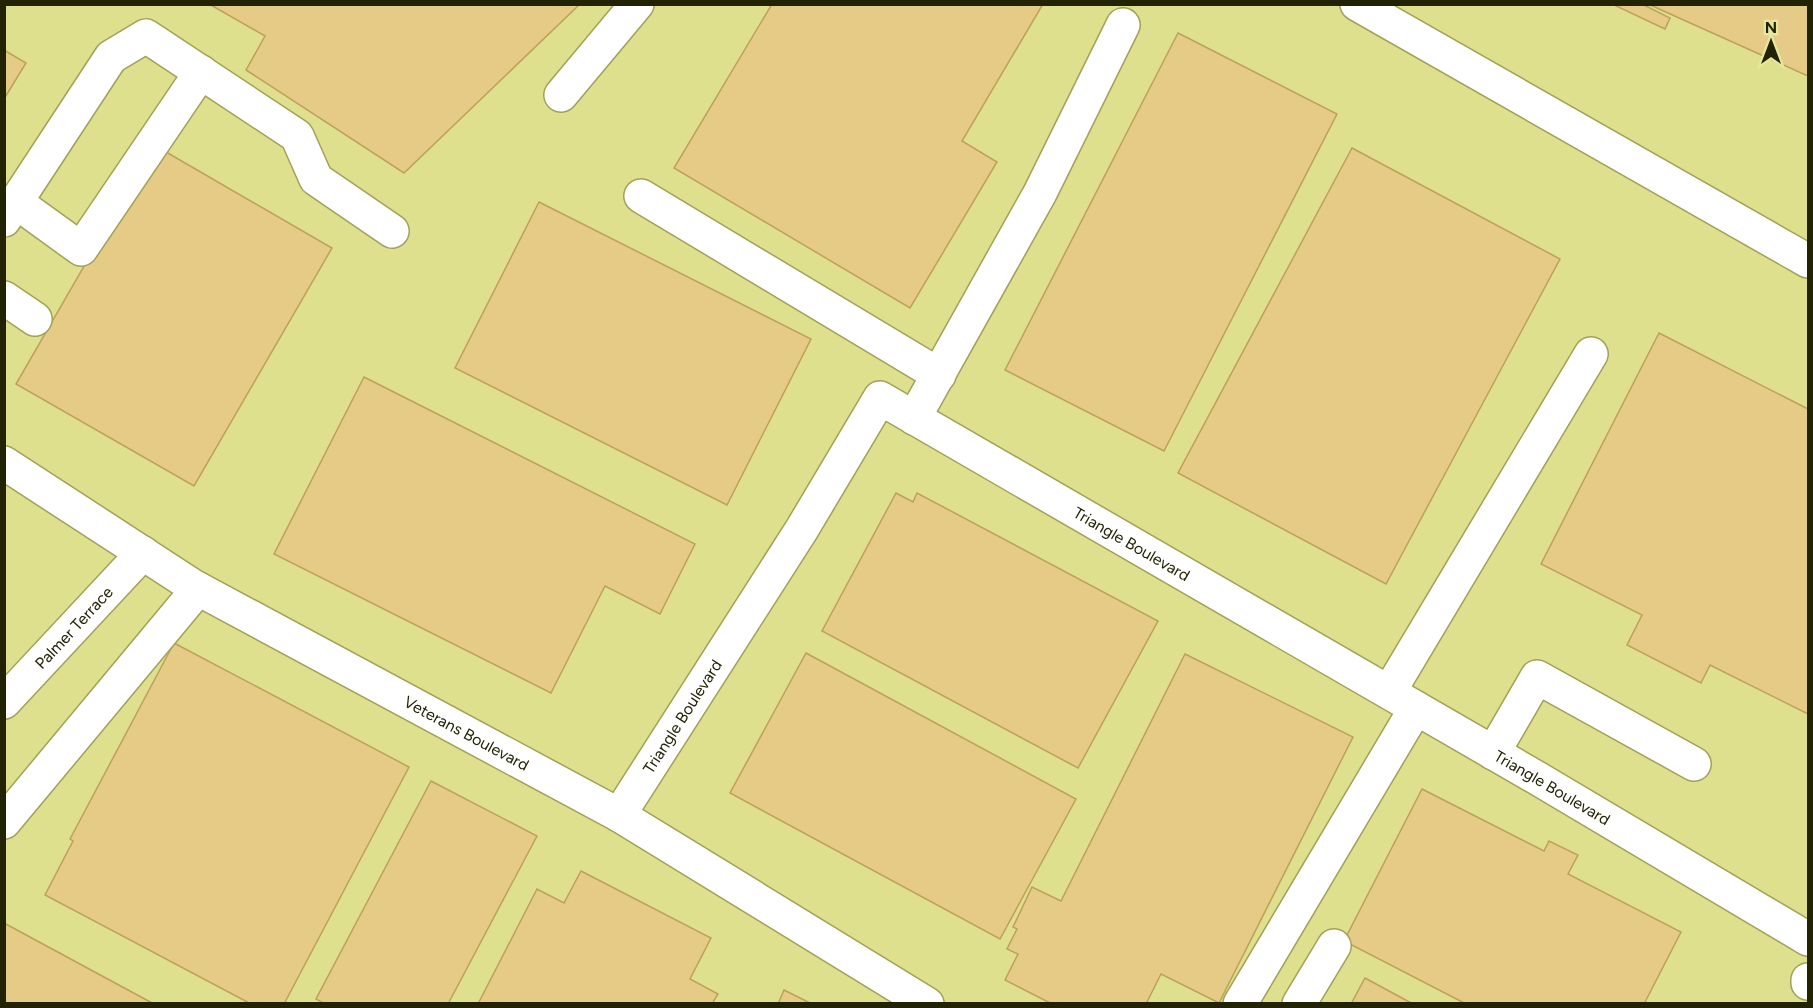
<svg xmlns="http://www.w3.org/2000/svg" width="1813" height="1008" viewBox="0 0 1813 1008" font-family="Figtree,sans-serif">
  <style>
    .built { fill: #dfe08d }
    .building { fill: #e5cb86; stroke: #bca15b; stroke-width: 1.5 }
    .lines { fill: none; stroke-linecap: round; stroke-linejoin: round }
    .minor-casing { stroke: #a1a159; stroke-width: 36 }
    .minor { stroke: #fff; stroke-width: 33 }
    .labels { text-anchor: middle; stroke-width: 6; stroke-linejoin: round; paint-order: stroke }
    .street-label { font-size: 16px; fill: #222204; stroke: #e7e89e }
  </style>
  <rect width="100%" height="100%" fill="#e7e89e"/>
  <rect class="built" x="5" y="5" width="1803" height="998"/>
  <g class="building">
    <polygon points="209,4 580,4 404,173 246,70 265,36"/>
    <polygon points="772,4 1043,4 962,141 997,162 910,308 674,168"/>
    <polygon points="1617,4 1642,4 1670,18 1665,29 1616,6"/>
    <polygon points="1648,4 1808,4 1808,76"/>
    <polygon points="1178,33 1337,114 1164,451 1005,370"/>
    <polygon points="4,50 26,63 4,99"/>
    <polygon points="154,145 332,248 194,486 16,384"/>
    <polygon points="1352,148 1560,259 1386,584 1178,473"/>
    <polygon points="539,202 811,339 727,505 455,368"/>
    <polygon points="1659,333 1808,409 1808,714 1710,665 1701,683 1627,645 1642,615 1541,564"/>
    <polygon points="364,377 695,544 660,614 605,586 551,693 274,554"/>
    <polygon points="896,493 913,502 917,493 1158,621 1078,768 822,631"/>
    <polygon points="174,643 409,767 284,1004 251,1004 45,895 73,841 70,839"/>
    <polygon points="806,653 1076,799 1000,939 730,793"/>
    <polygon points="1185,654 1353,737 1219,1003 1161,974 1146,1004 1052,1004 1005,980 1018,954 1007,949 1017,929 1013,927 1032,887 1061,901"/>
    <polygon points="431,781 537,836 448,1004 325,1004 316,999"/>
    <polygon points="1422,789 1544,851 1549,841 1578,855 1568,874 1681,932 1644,1004 1466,1004 1344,941"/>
    <polygon points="581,871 711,938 690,979 718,994 712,1004 478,1004 537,889 564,903"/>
    <polygon points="4,923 154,1004 4,1004"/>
    <polygon points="1365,978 1413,1004 1351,1004"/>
    <polygon points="784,990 812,1004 778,1004"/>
  </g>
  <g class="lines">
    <g class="minor-casing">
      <g id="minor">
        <polyline points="1357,4 1808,261"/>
        <polyline points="561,95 637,4"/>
        <polyline points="641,196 939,375"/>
        <polyline points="16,202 81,249 201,72"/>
        <polyline points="4,220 111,57 146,36 297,136 316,179 392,231"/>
        <polyline points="4,298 35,319"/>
        <polyline points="914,418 1040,193 1123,25"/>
        <path id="s1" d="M4,463L193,586L619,815L927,1004"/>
        <polyline points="1389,692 1591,354"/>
        <path id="s2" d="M4,702L143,553"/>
        <polyline points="1493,753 1537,677 1694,764"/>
        <path id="s3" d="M619,815L802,529L880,398L1537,778L1808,939"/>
        <polyline points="4,822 198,589"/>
        <polyline points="1808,980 1808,983"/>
        <polyline points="1240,1004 1416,708"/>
        <polyline points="1299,1004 1334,946"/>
      </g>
    </g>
    <use href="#minor" class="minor"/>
  </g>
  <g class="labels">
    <g class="street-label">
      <text dy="6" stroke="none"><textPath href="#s3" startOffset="783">Triangle Boulevard</textPath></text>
      <text dy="6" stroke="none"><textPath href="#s2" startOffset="102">Palmer Terrace</textPath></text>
      <text dy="6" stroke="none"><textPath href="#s3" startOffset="117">Triangle Boulevard</textPath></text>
      <text dy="6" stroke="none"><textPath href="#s1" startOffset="536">Veterans Boulevard</textPath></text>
      <text dy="6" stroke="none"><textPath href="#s3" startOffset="1269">Triangle Boulevard</textPath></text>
    </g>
  </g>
  <rect width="1813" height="1008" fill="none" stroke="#222204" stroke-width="12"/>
  <g transform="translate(1771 42)" stroke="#e7e89e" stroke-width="4.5" paint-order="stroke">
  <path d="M0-4.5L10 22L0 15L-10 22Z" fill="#222204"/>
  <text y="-9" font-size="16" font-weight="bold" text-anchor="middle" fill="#222204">N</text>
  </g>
</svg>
